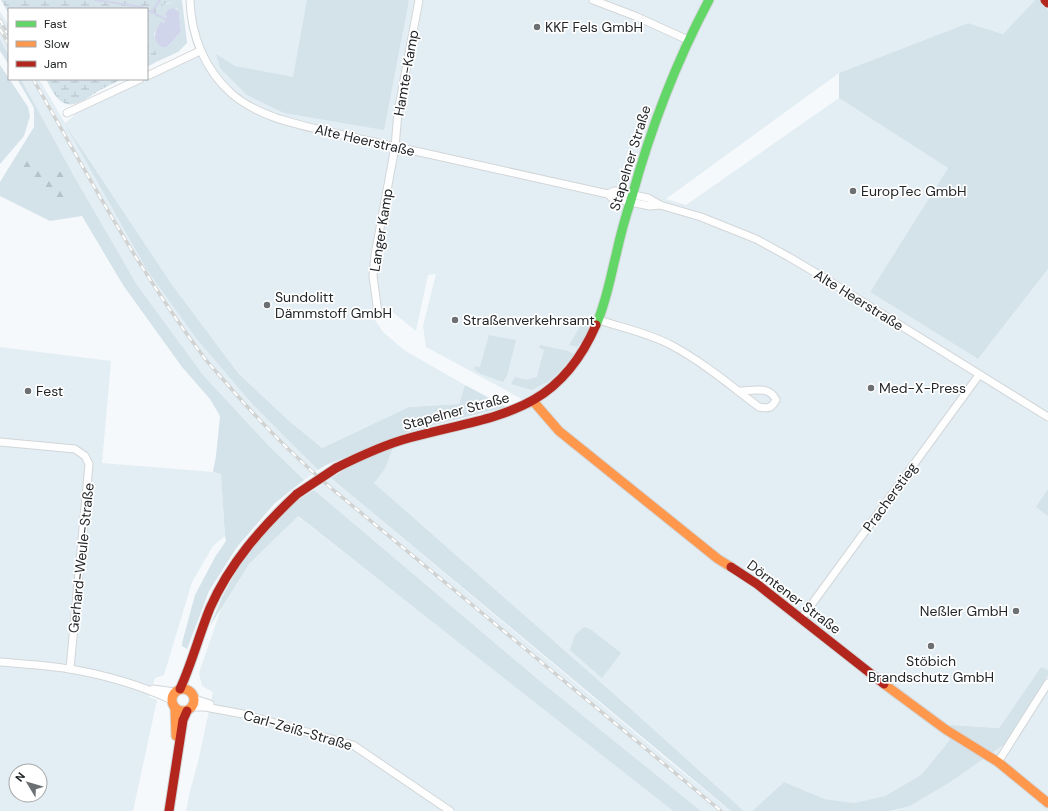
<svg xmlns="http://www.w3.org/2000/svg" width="1048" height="811" viewBox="0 0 1048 811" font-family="'DM Sans',sans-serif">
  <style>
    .built { fill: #e3eef4; fill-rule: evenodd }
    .grass { fill: #d4e2ea; fill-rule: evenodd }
    .forest { fill: url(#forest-firs) }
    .wetland { fill: url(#wetland-marsh) }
    .water { fill: #d1d5ec }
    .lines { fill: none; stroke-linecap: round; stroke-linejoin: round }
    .stream { stroke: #d1d5ec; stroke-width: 2 }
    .street-casing { stroke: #d2d6d8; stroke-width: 9 }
    .fast-casing { stroke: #d2d6d8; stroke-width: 11 }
    .slow-casing { stroke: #d2d6d8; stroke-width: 11 }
    .jam-casing { stroke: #d2d6d8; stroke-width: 11 }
    .street { stroke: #fefefe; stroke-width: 7 }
    .fast { stroke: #63d668; stroke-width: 9 }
    .slow { stroke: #ff974d; stroke-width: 9 }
    .jam { stroke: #b3261e; stroke-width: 9 }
    .rail-casing { stroke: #d1d3d3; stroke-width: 3.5 }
    .rail { stroke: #fff; stroke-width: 2; stroke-dasharray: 6; stroke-linecap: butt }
    .jam-bridge-casing { stroke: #d2d6d8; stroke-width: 11; stroke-linecap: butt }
    .jam-bridge { stroke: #b3261e; stroke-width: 9 }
    .poi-dot { fill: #6c7072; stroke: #fff; stroke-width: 1.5 }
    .labels { text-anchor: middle; stroke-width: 3.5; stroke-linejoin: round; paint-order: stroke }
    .poi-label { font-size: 14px; fill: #232628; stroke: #fff; text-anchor: start }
    .street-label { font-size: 14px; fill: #232628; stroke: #fff }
  </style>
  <defs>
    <pattern id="forest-firs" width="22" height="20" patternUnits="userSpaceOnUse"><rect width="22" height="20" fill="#d4e2ea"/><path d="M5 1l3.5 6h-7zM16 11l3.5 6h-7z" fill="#b6c2c9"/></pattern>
    <pattern id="wetland-marsh" width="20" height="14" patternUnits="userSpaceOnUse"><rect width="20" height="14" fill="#d4e2ea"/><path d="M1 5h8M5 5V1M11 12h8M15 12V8" fill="none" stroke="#b6c2c9"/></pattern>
  </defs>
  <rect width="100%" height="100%" fill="#f5f9fb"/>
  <g class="built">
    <polygon points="186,0 1035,0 1003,34 968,23 839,73 666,199 686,205 839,98 948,168 870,292 978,359 1048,269 1048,670 1041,667 999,728 951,725 949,741 921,775 885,796 854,803 825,799 784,782 752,811 744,811 631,709 374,483 385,469 393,448 425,439 458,432 495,422 527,409 520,398 426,347 423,326 436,274 428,275 416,331 385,306 371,314 383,332 404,350 465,385 459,404 409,407 322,448 288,420 238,373 170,282 147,270 254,406 318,470 304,480 268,445 204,376 137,285 74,176 21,79 39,79 65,123 78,112 196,55 189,29"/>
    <polygon points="0,11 9,26 9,56 0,39"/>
    <path d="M0,347L111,361L102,463L213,472L221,474L225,536L213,546L192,582L164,675L155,678L149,697L157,700L133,811H0ZM16,771H40V795H16Z"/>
    <polygon points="331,478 670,762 731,811 701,811 540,681 314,490"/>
    <polygon points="297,516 477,656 673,811 186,811 190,791 198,762 213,692 202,686 199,673 223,603 249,564"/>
    <polygon points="1048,675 1048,811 890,811 910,806 949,783 1005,744"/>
  </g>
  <g class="grass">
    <path d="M182,0L187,43L178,52L156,62C160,54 152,50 149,43C143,31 153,14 162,5ZM176,8L179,11L181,32L167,47H162L156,40L154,34L161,21L164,23L167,16Z"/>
    <polygon points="307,0 409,0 384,130 284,113 247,95 220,68 216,54 235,66 293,77"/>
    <polygon points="1035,0 1039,0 1048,10 1048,269 978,359 870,292 948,168 839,98 839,73 968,23 1003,34"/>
    <polygon points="0,39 9,56 9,65 0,51"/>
    <polygon points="0,65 28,107 30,116 24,136 0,164"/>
    <polygon points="17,79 21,79 74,176 137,285 204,376 268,445 304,480 274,504 237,547 209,591 187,649 182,646 182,643 195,595 215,557 226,541 225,536 221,474 213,472 216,456 220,416 210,399 182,367 123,285 82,216 50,221 0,196 0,182 34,127 34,108"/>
    <polygon points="65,124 170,282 238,373 288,420 322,448 409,407 459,404 465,385 506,407 411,431 326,465 318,470 254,406 196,338 147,270"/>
    <polygon points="584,320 591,322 586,336 577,347 569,345"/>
    <polygon points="489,335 516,340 507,376 503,382 481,374 475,370 474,366 480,367"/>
    <polygon points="540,345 568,351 574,354 560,371 549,381 532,390 511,384 515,377 526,380 537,377 544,350 539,348"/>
    <polygon points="393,448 385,469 374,483 631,709 744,811 731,811 331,478 366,457"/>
    <polygon points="1048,489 1048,516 1036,507"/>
    <polygon points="314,490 540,681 701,811 673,811 298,516 249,564 210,626 222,597 243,559 273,524 298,500"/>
    <polygon points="584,627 590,629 621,653 602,678 570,650 575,635"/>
    <polygon points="1041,667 1048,670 1048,675 1005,744 949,783 910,806 890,811 752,811 784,782 825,799 854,803 885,796 921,775 949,741 951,725 999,728"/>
  </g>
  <polygon class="forest" points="21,157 25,157 41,168 61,172 67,181 60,211 27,180"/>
  <g class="wetland">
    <path d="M1,0H181C175,4 169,1 163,5C158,7 156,13 153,17C141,39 152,39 158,58L156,62L147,67V9H9V14Z"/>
    <path d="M46,79H122C115,83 107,86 100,90C89,96 75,110 62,102C55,97 50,87 46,79Z"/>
  </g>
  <path class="water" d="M174,8L179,11L181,32L167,47H162C151,39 155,31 161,21L164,23L167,16L165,14L168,10Z"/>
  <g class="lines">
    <g class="stream">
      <polyline points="95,0 142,7 167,20"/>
      <polyline points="152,11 160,0"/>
    </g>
    <g class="street-casing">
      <g id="street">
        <path d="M190,0C191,36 205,70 232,94C259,117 296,124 330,132C358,139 387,145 415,151C474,164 532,177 590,190L608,194L612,198L630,202L650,206L660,205"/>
        <polyline points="593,0 635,16 688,40"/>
        <polyline points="147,76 200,51"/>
        <polyline points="67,113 140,79"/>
        <polyline points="608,194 614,191 648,198 660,205 701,217 756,239 789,257 821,276 1048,417"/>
        <polyline points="378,313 373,276 375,255 395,147 398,112 419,0"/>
        <path d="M599,320C623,328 648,333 671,345C703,362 731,386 759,407C768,409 772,408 776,400C769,385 753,391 738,391"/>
        <polyline points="0,442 75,449 85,456 89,464 70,669"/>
        <polyline points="801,619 979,375"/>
        <path d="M0,662C23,664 47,665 70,669C105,675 140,685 172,700"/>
        <polyline points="153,689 175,692"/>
        <polyline points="195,699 210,704"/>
        <polyline points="192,707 205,707 243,714 353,745 450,811"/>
        <polyline points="998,762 1048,683"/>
      </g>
    </g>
    <g class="fast-casing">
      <path id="fast" d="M596,325C606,303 610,279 616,255C620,237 625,218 631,200C650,130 675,64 709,0"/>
    </g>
    <g class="slow-casing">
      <g id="slow">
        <polyline points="533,401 559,431 718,559 731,567"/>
        <polyline points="884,684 945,729 998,762 1048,803"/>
        <circle cx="183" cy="700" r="11"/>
        <polyline points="175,708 176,736"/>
      </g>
    </g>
    <g class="jam-casing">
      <g id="jam">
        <polyline points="1045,0 1048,3"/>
        <path d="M336,468C360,456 383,445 409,438C492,415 556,417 596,325"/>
        <polyline points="731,567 757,584 884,684"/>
        <path d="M180,689C192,663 199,635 210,608C230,563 261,528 297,494"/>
        <polyline points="169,811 183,720 187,711"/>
      </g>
    </g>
    <use href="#street" class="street"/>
    <use href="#fast" class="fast"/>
    <use href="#slow" class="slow"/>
    <use href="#jam" class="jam"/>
    <g class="rail-casing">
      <g id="rail">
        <polyline points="0,20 7,33"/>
        <polyline points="0,29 9,45"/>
        <path d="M33,79C88,175 139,272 206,360C215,371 225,381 234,392C264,426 296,458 331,488L721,811"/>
      </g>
    </g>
    <use href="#rail" class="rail"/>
    <g class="jam-bridge-casing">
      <polyline id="jam-bridge" points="297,494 336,468"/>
    </g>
    <use href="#jam-bridge" class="jam-bridge"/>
  </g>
  <g class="poi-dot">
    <circle cx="537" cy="27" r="4"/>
    <circle cx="853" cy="191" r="4"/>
    <circle cx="267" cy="305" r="4"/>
    <circle cx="455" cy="320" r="4"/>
    <circle cx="871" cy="388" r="4"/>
    <circle cx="28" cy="391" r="4"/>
    <circle cx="1016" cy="611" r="4"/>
    <circle cx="931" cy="646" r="4"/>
  </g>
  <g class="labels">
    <g class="poi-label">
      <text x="545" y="32">KKF Fels GmbH</text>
      <text x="861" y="196">EuropTec GmbH</text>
      <text x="275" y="302">Sundolitt<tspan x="275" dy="16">Dämmstoff GmbH</tspan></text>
      <text x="463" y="325">Straßenverkehrsamt</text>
      <text x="879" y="393">Med-X-Press</text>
      <text x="36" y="396">Fest</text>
      <text x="1008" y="616" text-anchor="end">Neßler GmbH</text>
      <text x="931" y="666" text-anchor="middle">Stöbich<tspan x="931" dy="16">Brandschutz GmbH</tspan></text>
    </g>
    <g class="street-label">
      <text transform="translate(406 73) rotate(-80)" y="5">Hamte-Kamp</text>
      <text transform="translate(365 140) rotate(13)" y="5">Alte Heerstraße</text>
      <text transform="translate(630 158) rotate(-73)" y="5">Stapelner Straße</text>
      <text transform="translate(381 230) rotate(-81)" y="5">Langer Kamp</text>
      <text transform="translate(859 300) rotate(32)" y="5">Alte Heerstraße</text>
      <text transform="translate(456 411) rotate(-15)" y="5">Stapelner Straße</text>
      <text transform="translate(890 497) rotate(-54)" y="5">Pracherstieg</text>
      <text transform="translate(81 558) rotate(-84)" y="5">Gerhard-Weule-Straße</text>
      <text transform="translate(794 597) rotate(37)" y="5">Dörntener Straße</text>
      <text transform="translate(298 730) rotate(16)" y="5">Carl-Zeiß-Straße</text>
    </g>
  </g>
  <rect x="8" y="8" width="140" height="72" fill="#ffffff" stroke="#a7a8a9"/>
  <rect x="16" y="21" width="20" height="6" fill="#63d668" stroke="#a7a8a9"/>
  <text x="44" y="28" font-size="12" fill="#232628">Fast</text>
  <rect x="16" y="41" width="20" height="6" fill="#ff974d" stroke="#a7a8a9"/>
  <text x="44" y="48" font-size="12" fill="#232628">Slow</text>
  <rect x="16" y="61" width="20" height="6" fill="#b3261e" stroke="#a7a8a9"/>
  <text x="44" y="68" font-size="12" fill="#232628">Jam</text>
  <g transform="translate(28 783) rotate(308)"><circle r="19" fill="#ffffff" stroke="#a7a8a9"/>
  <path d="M0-3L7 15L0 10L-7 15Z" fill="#6c7072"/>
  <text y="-6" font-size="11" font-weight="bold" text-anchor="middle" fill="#232628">N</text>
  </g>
</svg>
